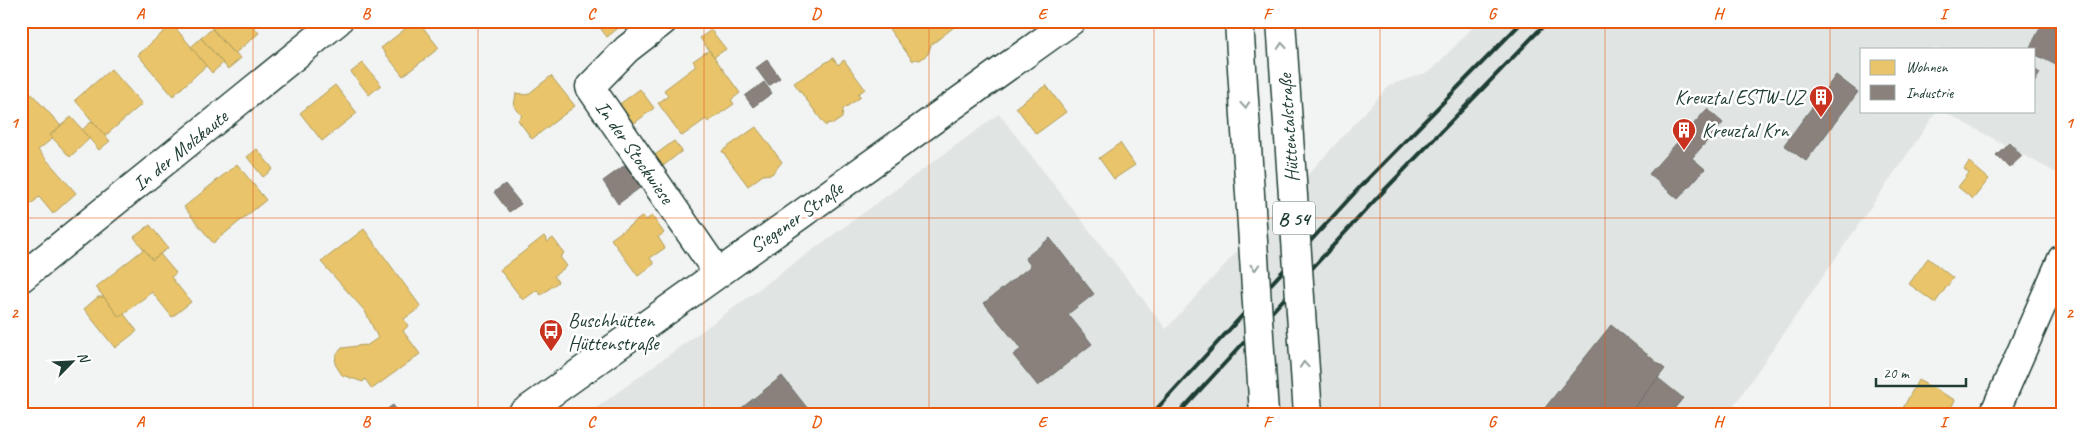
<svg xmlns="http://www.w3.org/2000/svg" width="2083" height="435" viewBox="0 0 2083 435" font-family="Caveat,sans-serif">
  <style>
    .built { fill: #e0e4e3 }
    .homes { fill: #e9c46a; stroke: #ac9c5a }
    .industry { fill: #8a817c; stroke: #6a6d66 }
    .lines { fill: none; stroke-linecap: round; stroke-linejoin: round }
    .minor-casing { stroke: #1f3d34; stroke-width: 31 }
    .major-casing { stroke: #1f3d34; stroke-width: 31 }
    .minor { stroke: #fff; stroke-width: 28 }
    .major { stroke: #fff; stroke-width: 28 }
    .rail { stroke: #1f3d34; stroke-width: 4 }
    .highway-bridge-casing { stroke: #1f3d34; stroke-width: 31; stroke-linecap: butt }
    .highway-bridge { stroke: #fff; stroke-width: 28 }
    .oneway { stroke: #8f9e9a }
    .grid { fill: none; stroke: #e8590c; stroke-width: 1; stroke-opacity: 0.55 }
    .labels { text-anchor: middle; stroke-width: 5; stroke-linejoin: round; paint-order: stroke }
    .shield { fill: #fff; stroke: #627771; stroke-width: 1 }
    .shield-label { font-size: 19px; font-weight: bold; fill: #1f3d34 }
    .poi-label { font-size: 20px; fill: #1f3d34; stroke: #fff; text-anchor: start }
    .street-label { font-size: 20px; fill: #1f3d34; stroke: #fff }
    .neatline { fill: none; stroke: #e8590c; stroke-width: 2 }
    .grid-label { font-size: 16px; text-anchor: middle; font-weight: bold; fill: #e8590c }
  </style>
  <rect width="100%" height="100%" fill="#f2f3f3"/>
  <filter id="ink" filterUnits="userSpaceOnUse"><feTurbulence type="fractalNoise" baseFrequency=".02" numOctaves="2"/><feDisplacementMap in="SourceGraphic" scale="10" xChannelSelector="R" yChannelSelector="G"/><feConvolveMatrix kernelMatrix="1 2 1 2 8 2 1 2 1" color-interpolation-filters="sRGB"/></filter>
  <g filter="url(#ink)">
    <polygon class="built" points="1479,21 2062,21 2062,176 1943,111 2034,111 2034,49 1862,49 1862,111 1937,111 1728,414 588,414 999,114 1166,329 1390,85 1431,71"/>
    <g class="homes">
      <polygon points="206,21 249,21 259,33 234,54"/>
      <polygon points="415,21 418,21 439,48 403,76 381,48"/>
      <polygon points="595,21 627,21 607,37"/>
      <polygon points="883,21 950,21 954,27 931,45 928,54 920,60 915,59 913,61"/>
      <polygon points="172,24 207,65 173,96 138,55"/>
      <polygon points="212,29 234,54 235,53 241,58 228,69 201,38"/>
      <polygon points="711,30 726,49 714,57 700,38"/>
      <polygon points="201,38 223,63 212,73 191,47"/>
      <polygon points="709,50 740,93 731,100 734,104 708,122 706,119 682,136 658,103 668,96 664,90 696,66 693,61"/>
      <polygon points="833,58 838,65 844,60 865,89 858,94 861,97 843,109 842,118 833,124 828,123 826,126 794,83"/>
      <polygon points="363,63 381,85 369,95 351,72"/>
      <polygon points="111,69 142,104 105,136 75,100"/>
      <polygon points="551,76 575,106 532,139 518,120 522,116 514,106 516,93 527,95"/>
      <polygon points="21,82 61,126 50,135 53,138 38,150 76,193 53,214 39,197 22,212 21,211"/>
      <polygon points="335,85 357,113 322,141 300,113"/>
      <polygon points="1046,85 1066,112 1036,134 1016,107"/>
      <polygon points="640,89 654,108 632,125 617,106"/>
      <polygon points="71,117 90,138 70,157 50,135"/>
      <polygon points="92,121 110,141 99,150 82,130"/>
      <polygon points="756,127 782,162 772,174 763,175 748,186 722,151"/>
      <polygon points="674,141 682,151 663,166 655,155"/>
      <polygon points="1120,143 1135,165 1114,179 1099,158"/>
      <polygon points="257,149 273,169 263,177 247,157"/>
      <polygon points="1969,162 1989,179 1973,199 1958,187 1969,173 1964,169"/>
      <polygon points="237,164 266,200 213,243 184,207"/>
      <polygon points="643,216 646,220 652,216 664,233 658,237 665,248 650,258 654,264 638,276 611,239"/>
      <polygon points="150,225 168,248 152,260 134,237"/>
      <polygon points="364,229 421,307 404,319 408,326 403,331 420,354 372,389 365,379 363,382 342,375 335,364 336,355 342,348 365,345 366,346 378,338 365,311 321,262"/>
      <polygon points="544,236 548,242 553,238 564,253 560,257 567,266 554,276 558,282 541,295 537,290 523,300 500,270"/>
      <polygon points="144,249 152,260 160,254 176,273 171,277 191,302 172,317 152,292 119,317 96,287"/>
      <polygon points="1928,258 1953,278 1935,303 1909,284"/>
      <polygon points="98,297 104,297 119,317 124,314 137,331 115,348 84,309"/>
      <polygon points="1918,380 1955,400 1948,414 1900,414"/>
    </g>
    <g class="industry">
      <polygon points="2044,21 2062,21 2062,68 2034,54 2034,49 2029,49"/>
      <polygon points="767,60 780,78 769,86 756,68"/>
      <polygon points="2034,69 2040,73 2034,83"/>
      <polygon points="1836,75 1858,92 1806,161 1784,145"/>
      <polygon points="764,82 772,93 753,107 745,96"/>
      <polygon points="1707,109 1723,123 1692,158 1705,169 1678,199 1649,174"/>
      <polygon points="2009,142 2022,156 2009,168 1996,155"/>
      <polygon points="625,165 641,187 618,204 603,181"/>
      <polygon points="505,184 521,204 509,212 494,192"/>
      <polygon points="1050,238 1094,294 1068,314 1092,344 1038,386 1013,355 1021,349 984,303 1031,266 1025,258"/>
      <polygon points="1611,325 1665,369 1658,378 1629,414 1540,414"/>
      <polygon points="782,376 812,414 734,414"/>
      <polygon points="1658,378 1683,398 1670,414 1629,414"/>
      <polygon points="393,405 399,414 380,414"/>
    </g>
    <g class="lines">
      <g class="minor-casing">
        <g id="minor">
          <polyline points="663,21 627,49 590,87 718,273"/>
          <polyline points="21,278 338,21"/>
          <polyline points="1994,414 2062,259"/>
        </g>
      </g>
      <g class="major-casing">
        <polyline id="major" points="522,414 1071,21"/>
      </g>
      <use href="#minor" class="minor"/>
      <use href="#major" class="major"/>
      <g class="rail">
        <polyline points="1152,414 1360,187 1523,21"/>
        <polyline points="1178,414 1375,200 1548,21"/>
      </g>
      <g class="highway-bridge-casing">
        <g id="highway-bridge">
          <polyline points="1239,21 1264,414"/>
          <polyline points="1281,21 1308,414"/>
        </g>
      </g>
      <use href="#highway-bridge" class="highway-bridge"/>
    </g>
    <defs><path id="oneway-chevron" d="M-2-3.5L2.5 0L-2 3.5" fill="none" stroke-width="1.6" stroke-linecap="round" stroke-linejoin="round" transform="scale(1.25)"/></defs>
    <g class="oneway">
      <use href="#oneway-chevron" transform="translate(1282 46) rotate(-94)"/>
      <use href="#oneway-chevron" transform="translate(1245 105) rotate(86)"/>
      <use href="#oneway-chevron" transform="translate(1255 267) rotate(87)"/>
      <use href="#oneway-chevron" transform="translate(1304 365) rotate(-94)"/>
    </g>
  </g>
  <path class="grid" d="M253,21V414M478,21V414M704,21V414M929,21V414M1154,21V414M1380,21V414M1605,21V414M1830,21V414M21,218H2062"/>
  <defs>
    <g id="building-pin" transform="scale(1.25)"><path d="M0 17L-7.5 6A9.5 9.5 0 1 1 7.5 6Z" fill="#c8321e" stroke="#fff"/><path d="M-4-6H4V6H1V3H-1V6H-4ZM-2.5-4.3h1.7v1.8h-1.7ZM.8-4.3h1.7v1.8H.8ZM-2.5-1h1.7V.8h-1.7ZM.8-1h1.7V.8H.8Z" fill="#fff"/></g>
    <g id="bus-pin" transform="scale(1.25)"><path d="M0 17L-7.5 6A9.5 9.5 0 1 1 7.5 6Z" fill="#c8321e" stroke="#fff"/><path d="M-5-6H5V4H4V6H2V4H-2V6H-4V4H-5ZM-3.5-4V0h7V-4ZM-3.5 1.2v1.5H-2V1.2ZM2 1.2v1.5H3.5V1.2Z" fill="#fff"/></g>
  </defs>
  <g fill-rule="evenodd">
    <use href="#building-pin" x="1821" y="97"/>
    <use href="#building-pin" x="1684" y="130"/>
    <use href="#bus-pin" x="551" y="331"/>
  </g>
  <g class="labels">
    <rect class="shield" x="1273" y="201.5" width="42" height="33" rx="4"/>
    <g class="shield-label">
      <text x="1294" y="225">B 54</text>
    </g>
    <g class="poi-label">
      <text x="1804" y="104" text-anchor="end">Kreuztal ESTW-UZ</text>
      <text x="1702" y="137">Kreuztal Krn</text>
      <text x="568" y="327">Buschhütten<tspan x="568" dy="23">Hüttenstraße</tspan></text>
    </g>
    <g class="street-label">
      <text transform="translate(1288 128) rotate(-94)" y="7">Hüttentalstraße</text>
      <text transform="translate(180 150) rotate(-39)" y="7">In der Molzkaute</text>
      <text transform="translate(635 152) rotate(55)" y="7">In der Stockwiese</text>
      <text transform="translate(796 217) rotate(-35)" y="7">Siegener Straße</text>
    </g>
  </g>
  <rect width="2083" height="435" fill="none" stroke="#fff" stroke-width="55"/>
  <rect x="1860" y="48" width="175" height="65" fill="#ffffff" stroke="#a5b1ae"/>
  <rect x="1870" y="60" width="25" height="15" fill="#e9c46a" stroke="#a5b1ae"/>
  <text x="1906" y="72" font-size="15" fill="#1f3d34">Wohnen</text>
  <rect x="1870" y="85" width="25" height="15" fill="#8a817c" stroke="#a5b1ae"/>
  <text x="1906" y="98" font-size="15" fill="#1f3d34">Industrie</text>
  <g transform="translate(72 362) rotate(66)" stroke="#ffffff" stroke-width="4" paint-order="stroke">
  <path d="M0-4L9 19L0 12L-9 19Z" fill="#1f3d34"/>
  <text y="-8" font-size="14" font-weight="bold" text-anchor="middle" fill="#1f3d34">N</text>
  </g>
  <path d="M1876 378v8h90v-8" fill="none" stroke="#1f3d34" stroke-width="2.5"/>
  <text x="1883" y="378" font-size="15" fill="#1f3d34" stroke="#ffffff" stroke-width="4" paint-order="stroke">20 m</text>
  <rect x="28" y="28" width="2028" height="380" class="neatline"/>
  <g class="grid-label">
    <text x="140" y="19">A</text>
    <text x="366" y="19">B</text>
    <text x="591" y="19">C</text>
    <text x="816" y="19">D</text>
    <text x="1042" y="19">E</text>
    <text x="1267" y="19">F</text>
    <text x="1492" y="19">G</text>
    <text x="1718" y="19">H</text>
    <text x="1943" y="19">I</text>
    <text x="14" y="128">1</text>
    <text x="2069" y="128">1</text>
    <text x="14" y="318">2</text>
    <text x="2069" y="318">2</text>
    <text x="140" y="427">A</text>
    <text x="366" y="427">B</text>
    <text x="591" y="427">C</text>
    <text x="816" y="427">D</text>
    <text x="1042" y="427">E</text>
    <text x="1267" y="427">F</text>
    <text x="1492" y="427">G</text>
    <text x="1718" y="427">H</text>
    <text x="1943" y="427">I</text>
  </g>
</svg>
